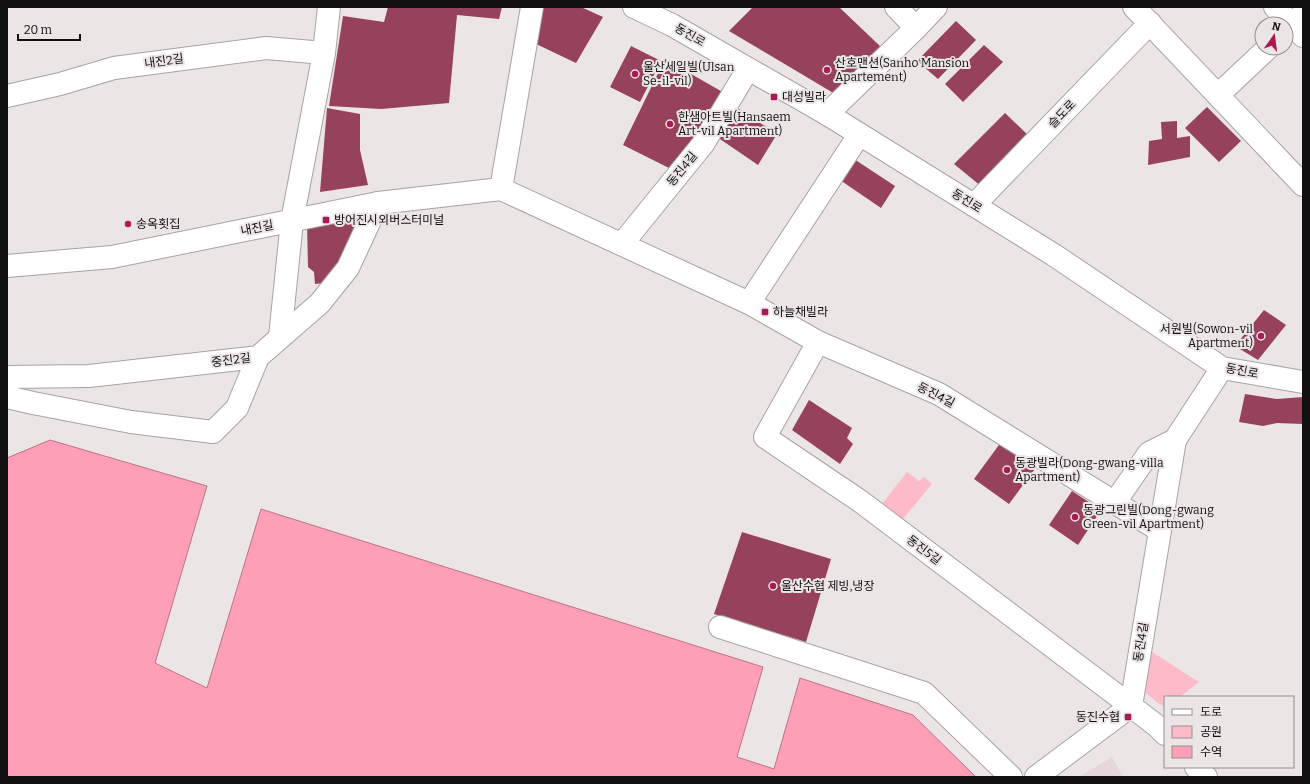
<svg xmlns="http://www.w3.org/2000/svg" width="1310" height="784" viewBox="0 0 1310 784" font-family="Bitter,'Noto Sans KR',serif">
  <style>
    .built { fill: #e5d6d9 }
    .green { fill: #fdbbca }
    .water { fill: #ff9fb7; stroke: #b87485 }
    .building { fill: #97425b }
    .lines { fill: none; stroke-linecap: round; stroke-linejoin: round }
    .minor-casing { stroke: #a8a2a3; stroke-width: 24 }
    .tertiary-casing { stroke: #a8a2a3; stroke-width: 24 }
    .minor { stroke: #fff; stroke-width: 22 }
    .tertiary { stroke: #fff; stroke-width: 22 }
    .poi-dot { fill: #aa1a54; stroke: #ebe5e6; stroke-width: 1.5 }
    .labels { text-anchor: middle; stroke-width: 4; stroke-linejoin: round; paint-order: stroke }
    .street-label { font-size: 12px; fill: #110f10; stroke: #ebe5e6 }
    .poi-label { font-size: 12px; fill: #110f10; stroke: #ebe5e6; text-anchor: start }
  </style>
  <rect width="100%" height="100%" fill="#ebe5e6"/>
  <polygon class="built" points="1112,757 1123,777 1079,777"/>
  <g class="green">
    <polygon points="907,472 919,481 924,477 932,484 903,519 882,504"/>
    <polygon points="1149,650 1199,682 1180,697 1165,697 1165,708 1144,692"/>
  </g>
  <polygon class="water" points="50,440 207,486 155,663 207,688 261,509 763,667 737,757 774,769 800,678 913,715 976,777 7,777 7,458"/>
  <g class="building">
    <polygon points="388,7 502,7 499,19 457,15 449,103 381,109 329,106 343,16 384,22"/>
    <polygon points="540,7 581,7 603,17 576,63 534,43"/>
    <polygon points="753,7 839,7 881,47 835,94 729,31"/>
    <polygon points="956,21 976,40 938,79 917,61"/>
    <polygon points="984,45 1003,62 963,102 945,84"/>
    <polygon points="631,46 661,61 640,102 610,87"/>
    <polygon points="665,59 726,94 673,170 623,145"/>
    <polygon points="736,107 777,134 758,165 717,137"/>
    <polygon points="1207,107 1241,141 1219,162 1185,128"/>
    <polygon points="327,108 360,114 360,150 368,185 320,192"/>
    <polygon points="1005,113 1032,139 982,187 954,164"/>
    <polygon points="1177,121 1177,138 1190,136 1190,157 1148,165 1149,141 1162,139 1161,122"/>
    <polygon points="854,159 895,186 881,208 840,180"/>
    <polygon points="354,213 358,227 340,270 324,283 315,284 314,272 308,267 307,223"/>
    <polygon points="1264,310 1286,325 1258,360 1235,346"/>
    <polygon points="1245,394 1277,399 1303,397 1303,424 1277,423 1263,426 1239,422"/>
    <polygon points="809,400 852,428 847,438 853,444 840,464 792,430"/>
    <polygon points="1004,438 1040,462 1009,504 974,479"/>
    <polygon points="1072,491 1101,510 1078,545 1049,525"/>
    <polygon points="742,532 831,559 806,642 714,614"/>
  </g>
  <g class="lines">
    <g class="minor-casing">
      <g id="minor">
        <polyline points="896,7 916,28"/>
        <polyline points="1134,7 1303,185"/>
        <polyline points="1275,7 1303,36"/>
        <polyline points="7,96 60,84 114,68 266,48 324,53"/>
        <polyline points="827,114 916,28 936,7"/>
        <polyline points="501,189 532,7"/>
        <polyline points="974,205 1150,23"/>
        <polyline points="622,244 703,144 748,69"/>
        <polyline points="749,303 859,135"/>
        <polyline points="280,337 292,221 324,53 329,7"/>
        <polyline points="818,342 765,437 860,501 1131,706 1157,726 1165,734"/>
        <polyline points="7,377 89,376 258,357 320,303 348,268 378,203"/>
        <polyline points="7,397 33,403 131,422 213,432 237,408 258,357"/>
        <polyline points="1115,502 1149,453 1175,440 1222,368"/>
        <polyline points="720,627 924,693 1011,777"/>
        <polyline points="1196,767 1206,777"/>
        <polyline points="1036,777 1131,706 1175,440"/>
      </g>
    </g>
    <g class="tertiary-casing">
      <g id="tertiary">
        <polyline points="634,7 672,25 827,114 1054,255 1222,368 1303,382"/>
        <polyline points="1286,31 1303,14"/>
        <polyline points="1218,95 1268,48"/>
        <polyline points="7,266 112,257 378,203 501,189 749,303 818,342 939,394 1159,530"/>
      </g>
    </g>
    <use href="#minor" class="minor"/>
    <use href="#tertiary" class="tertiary"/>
  </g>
  <g class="poi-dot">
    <circle cx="827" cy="70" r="4"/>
    <circle cx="635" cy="74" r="4"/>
    <rect x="770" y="93" width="8" height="8" rx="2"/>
    <circle cx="670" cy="124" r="4"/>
    <rect x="322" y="216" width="8" height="8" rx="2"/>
    <circle cx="128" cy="224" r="4"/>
    <rect x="761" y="308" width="8" height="8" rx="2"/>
    <circle cx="1261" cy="336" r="4"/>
    <circle cx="1007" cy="470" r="4"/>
    <circle cx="1075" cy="517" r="4"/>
    <circle cx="773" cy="586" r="4"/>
    <rect x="1124" y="713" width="8" height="8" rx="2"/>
  </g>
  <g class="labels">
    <g class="street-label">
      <text transform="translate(690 35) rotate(30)" y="4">동진로</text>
      <text transform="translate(164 61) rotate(-8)" y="4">내진2길</text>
      <text transform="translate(1062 114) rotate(-46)" y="4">슬도로</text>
      <text transform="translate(682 169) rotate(-51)" y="4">동진4길</text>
      <text transform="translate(967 201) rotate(32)" y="4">동진로</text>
      <text transform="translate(257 228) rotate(-11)" y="4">내진길</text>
      <text transform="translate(231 360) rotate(-7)" y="4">중진2길</text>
      <text transform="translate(1242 371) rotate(11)" y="4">동진로</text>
      <text transform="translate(936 395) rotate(27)" y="4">동진4길</text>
      <text transform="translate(924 550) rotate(37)" y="4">동진5길</text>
      <text transform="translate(1141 642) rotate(-81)" y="4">동진4길</text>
    </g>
    <g class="poi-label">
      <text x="835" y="67">산호맨션(Sanho Mansion<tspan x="835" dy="14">Apartement)</tspan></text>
      <text x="643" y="71">울산세일빌(Ulsan<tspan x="643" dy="14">Se-il-vil)</tspan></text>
      <text x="782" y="101">대성빌라</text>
      <text x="678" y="121">한샘아트빌(Hansaem<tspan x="678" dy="14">Art-vil Apartment)</tspan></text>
      <text x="334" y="224">방어진시외버스터미널</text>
      <text x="136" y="228">송옥횟집</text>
      <text x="773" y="316">하늘채빌라</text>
      <text x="1253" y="333" text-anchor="end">서원빌(Sowon-vil<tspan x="1253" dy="14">Apartment)</tspan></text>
      <text x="1015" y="467">동광빌라(Dong-gwang-villa<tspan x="1015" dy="14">Apartment)</tspan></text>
      <text x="1083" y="514">동광그린빌(Dong-gwang<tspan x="1083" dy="14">Green-vil Apartment)</tspan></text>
      <text x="781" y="590">울산수협 제빙,냉장</text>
      <text x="1120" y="721" text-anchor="end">동진수협</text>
    </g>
  </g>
  <rect width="1310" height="784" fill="none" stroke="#110f10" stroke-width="16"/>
  <rect x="1164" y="696" width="130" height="72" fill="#ebe5e6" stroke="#948f90"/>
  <rect x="1172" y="709" width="20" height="6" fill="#ffffff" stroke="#948f90"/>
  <text x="1200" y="716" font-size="12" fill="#110f10">도로</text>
  <rect x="1172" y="726" width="20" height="12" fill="#fdbbca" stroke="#948f90"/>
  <text x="1200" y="736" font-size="12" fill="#110f10">공원</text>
  <rect x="1172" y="746" width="20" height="12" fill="#ff9fb7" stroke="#948f90"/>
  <text x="1200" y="756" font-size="12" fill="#110f10">수역</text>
  <g transform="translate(1274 36) rotate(14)"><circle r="19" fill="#ebe5e6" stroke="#948f90"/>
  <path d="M0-3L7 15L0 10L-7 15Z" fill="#aa1a54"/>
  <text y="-6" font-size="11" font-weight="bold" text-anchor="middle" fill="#110f10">N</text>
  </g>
  <path d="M18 34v6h62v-6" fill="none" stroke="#110f10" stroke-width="2"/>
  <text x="24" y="34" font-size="12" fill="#110f10" stroke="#ebe5e6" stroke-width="3" paint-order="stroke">20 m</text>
</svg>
